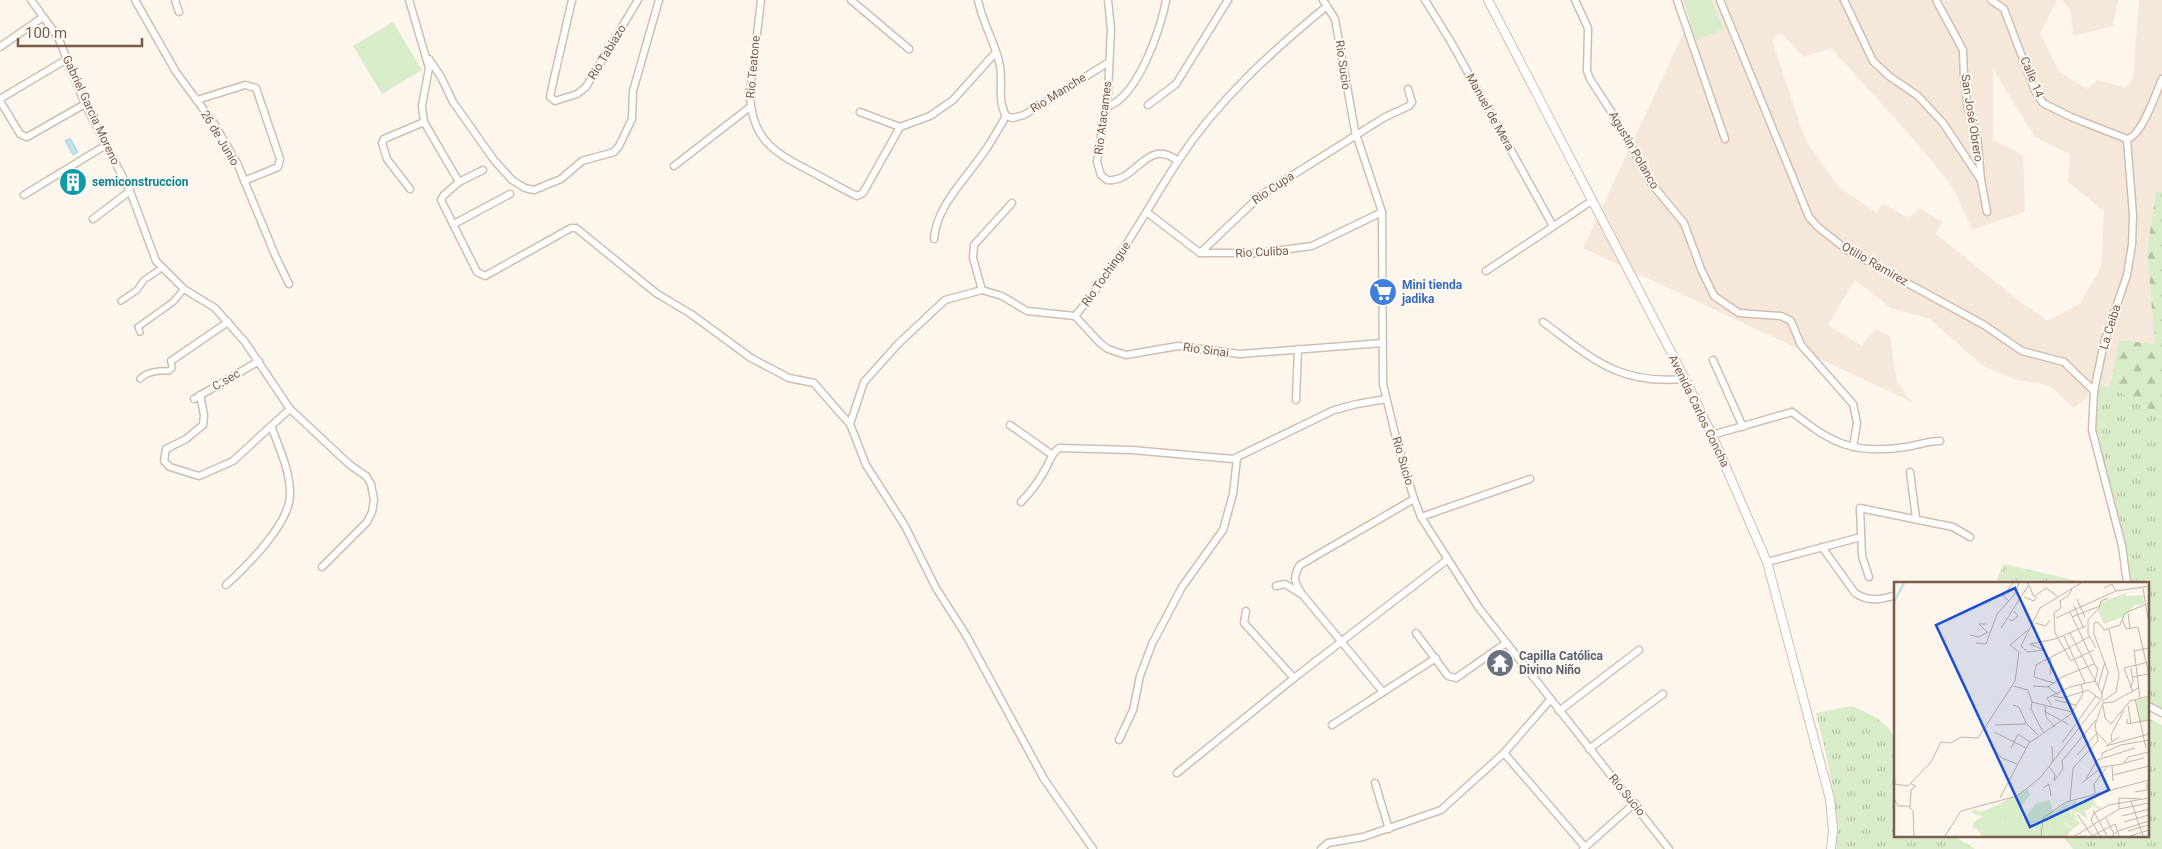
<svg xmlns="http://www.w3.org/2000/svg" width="2162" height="849" viewBox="0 0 2162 849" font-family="Roboto,sans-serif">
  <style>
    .residential { fill: #f5e8da; fill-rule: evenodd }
    .grass { fill: url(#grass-tufts) }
    .forest { fill: url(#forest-firs) }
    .green { fill: #d8ecc9 }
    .water { fill: #bfe3e8; stroke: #a5d3da }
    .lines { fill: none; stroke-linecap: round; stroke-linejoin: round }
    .pedestrian-casing { stroke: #d1beb0; stroke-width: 8 }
    .minor-casing { stroke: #d1beb0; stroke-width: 9 }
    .tertiary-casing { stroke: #d1beb0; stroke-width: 10 }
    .pedestrian { stroke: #fff; stroke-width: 5 }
    .minor { stroke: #fff; stroke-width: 6 }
    .tertiary { stroke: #fff; stroke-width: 8 }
    .labels { text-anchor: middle; stroke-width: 4; stroke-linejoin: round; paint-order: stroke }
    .street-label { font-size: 12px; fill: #7a5c4d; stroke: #fffaf3 }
    .culture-label { font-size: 12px; font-weight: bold; fill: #0d838f; stroke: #fffaf3; text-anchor: start }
    .shop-label { font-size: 12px; font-weight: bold; fill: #366cbe; stroke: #fffaf3; text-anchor: start }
    .worship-label { font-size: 12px; font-weight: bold; fill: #5b616d; stroke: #fffaf3; text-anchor: start }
    .inset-river { fill: none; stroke: #bfe3e8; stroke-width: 2.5 }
    .inset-road { fill: none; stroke: #c5b3a7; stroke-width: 1 }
    .view { fill: #1d4ed8; fill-opacity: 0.15; stroke: #1d4ed8; stroke-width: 2.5 }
    .inset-edge { fill: none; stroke: #7a5c4d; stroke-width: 2.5 }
  </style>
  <defs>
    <pattern id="grass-tufts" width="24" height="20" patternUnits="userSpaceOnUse" patternTransform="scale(1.25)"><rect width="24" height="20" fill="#d8ecc9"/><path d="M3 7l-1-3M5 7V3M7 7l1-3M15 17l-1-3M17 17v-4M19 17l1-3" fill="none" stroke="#b4c2a5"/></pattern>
    <pattern id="forest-firs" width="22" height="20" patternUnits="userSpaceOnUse" patternTransform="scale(1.25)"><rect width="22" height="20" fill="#d8ecc9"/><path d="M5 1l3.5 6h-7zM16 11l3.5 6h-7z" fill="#b4c2a5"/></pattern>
  </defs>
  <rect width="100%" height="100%" fill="#fdf6ec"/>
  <g class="residential">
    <path d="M1699,0H2057L2040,34L2060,72L2087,89L2097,80L2126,87L2133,78L2139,0H2162V192H2156L2147,251L2155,344L2119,340L2110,386L2091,383L2086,399L2074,408L2049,385L2017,380L1983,366L1930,319L1891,308L1855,280L1828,325L1862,346L1876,329L1890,336L1897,382L1912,402L1583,248ZM1781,33L1804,57L1831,48L1915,141L1952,186L1972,230L2025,212L2023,155L1993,140V69L2035,137L2070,154L2068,182L2104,211L2101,267L2080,303L2048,321L2022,303L1936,234L1943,222L1919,208L1909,218L1882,203L1877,213L1840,188L1808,144L1801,127L1772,40Z"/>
    <polygon points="2062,0 2118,0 2113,26 2073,36 2071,11"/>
  </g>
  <g class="grass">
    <polygon points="2093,384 2110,386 2162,417 2162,717 2148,709 2148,583 2127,583 2127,567 2093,439"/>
    <polygon points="2004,564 2086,583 1995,583"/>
    <path d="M1852,706C1869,713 1889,722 1896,741V835H1952L1975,849H1836C1839,802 1827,758 1816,713Z"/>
    <polygon points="2148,718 2162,725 2162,849 2073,849 2061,835 2148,835"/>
  </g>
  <polygon class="forest" points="2156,192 2162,192 2162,417 2110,386 2119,340 2155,344 2147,251"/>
  <g class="green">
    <polygon points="1683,0 1711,0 1724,29 1696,40"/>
    <polygon points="393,22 422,70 382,94 353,46"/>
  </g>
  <polygon class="water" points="70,138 78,152 73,155 65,141"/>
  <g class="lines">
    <g class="pedestrian-casing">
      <g id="pedestrian">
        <polyline points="121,301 137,290 144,280 162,268"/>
        <polyline points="140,332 138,327 173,302 184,289"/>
        <path d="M140,379C146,372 160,370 169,371L172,368L171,361"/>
      </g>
    </g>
    <g class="minor-casing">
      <g id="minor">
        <polyline points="31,0 58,37 85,104 130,191 156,261 184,289 215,308 245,342 290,409 350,465 366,476 371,484 374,500 372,512 367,522 322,567"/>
        <polyline points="135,0 176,72 215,125 237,163 275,255 289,284"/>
        <polyline points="175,0 179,12"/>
        <polyline points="409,0 429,68 422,106 424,122 459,182 443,196 441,200 477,272 485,276 571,228 576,228 656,293 691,314 751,358 789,378 814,383 840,413 850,424 866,465 905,526 936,588 966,635 1044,779 1093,849"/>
        <polyline points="572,0 552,87 550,97 555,101 577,94 586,87 638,0"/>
        <path d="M761,0L750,93C751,140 775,153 812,172C827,180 842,189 857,196L863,193L900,127L930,116L953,100L996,52"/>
        <polyline points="851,0 909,49"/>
        <path d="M978,0C982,23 996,43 1000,66C1003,83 997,100 1006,116L1013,118L1024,115L1109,62"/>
        <path d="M1108,0L1111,29L1108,93L1097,162L1101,175L1107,180C1136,184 1146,136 1178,161"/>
        <polyline points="1323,0 1335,19 1355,131 1382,212 1383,384 1397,442 1414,499 1421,517 1479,608 1669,849"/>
        <polyline points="1425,0 1451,42 1553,226"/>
        <polyline points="1575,0 1588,28 1587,71 1590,79 1616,119 1651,183 1684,223 1701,269 1714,296 1739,313 1781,316 1791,321 1801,345 1853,404 1857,423 1853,447"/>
        <polyline points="1677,0 1725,139"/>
        <polyline points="1720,0 1809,217 1818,227 1847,250 1984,325 2022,351 2064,362 2094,391"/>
        <polyline points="1844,0 1873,61 1889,76 1918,96 1943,123 1981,180"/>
        <polyline points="1936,0 1963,50 1964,78 1968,109 1977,134 1981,180 1987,212"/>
        <polyline points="1991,0 2004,9 2035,91 2043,103 2071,117 2127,139"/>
        <polyline points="0,47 43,17"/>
        <polyline points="429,59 441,77 453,102 494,160 512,180 525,188 534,190 561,179 582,161 614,152 619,146 632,119 633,91 659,0"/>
        <polyline points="0,99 67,59"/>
        <polyline points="197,100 245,85 256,88 280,159 278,167 244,181"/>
        <polyline points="0,101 20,134 27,137 85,104"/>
        <polyline points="1148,105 1176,84 1228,0"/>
        <path d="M1106,107C1137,99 1161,29 1166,0"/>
        <polyline points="860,112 900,127"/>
        <path d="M2127,139C2142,136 2156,93 2162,79"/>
        <polyline points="674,166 750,107"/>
        <polyline points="459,182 483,170"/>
        <polyline points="410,189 387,159 382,143 384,139 424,122"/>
        <polyline points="24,195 106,145"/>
        <polyline points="1148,213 1200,253 1258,253 1312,246 1382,212"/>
        <polyline points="93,219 130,191"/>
        <polyline points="454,224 510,194"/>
        <path d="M934,239C936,206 966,179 984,152C992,141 999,128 1006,116"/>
        <polyline points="1200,253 1261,195 1385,117 1409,106 1412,102 1408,89"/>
        <polyline points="1486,271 1593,200"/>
        <polyline points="982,290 973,258 974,245 1012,203"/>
        <polyline points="1075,316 1100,343 1108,349 1126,355 1178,346 1240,354 1383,343"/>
        <path d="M1543,322C1593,359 1618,385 1685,379"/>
        <polyline points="1713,360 1743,427"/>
        <polyline points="171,361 228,322"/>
        <polyline points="200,395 204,415 203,425 186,439 166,449 164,461 170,467 199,476 233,461 271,426"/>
        <polyline points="194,399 259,361"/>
        <polyline points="1296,400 1298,349"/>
        <path d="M850,424L864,382L898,344L945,300L982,290L1002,296L1027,311L1075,316C1116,268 1144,213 1178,161C1217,101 1272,51 1327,6"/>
        <polyline points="1010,425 1051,454"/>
        <path d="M1712,435L1792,412C1832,443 1852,455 1906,447C1918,445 1928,441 1940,441"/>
        <polyline points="1910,472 1916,518"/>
        <path d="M1021,502C1031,492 1039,481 1046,468C1051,459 1051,454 1059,448L1132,450L1233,459L1334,410L1357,404L1386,399"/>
        <polyline points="1421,517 1530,479"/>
        <path d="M1822,547L1855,593C1868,602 1881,600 1896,595"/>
        <polyline points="1767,562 1861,537"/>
        <polyline points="1869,577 1862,556 1860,508 1953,527 1970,537"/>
        <polyline points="2127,583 2122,546 2092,430 2094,391 2104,343 2127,275 2132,244 2133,215 2127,139"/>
        <path d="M226,585C247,566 289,524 290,496C291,473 279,447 271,426L290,409"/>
        <polyline points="1276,586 1285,584 1301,594"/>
        <polyline points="1246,611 1244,623 1294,678"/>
        <polyline points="1416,633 1448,676 1456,678 1506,643"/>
        <path d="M1383,692L1302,594C1295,584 1292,577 1300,565L1414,499"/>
        <polyline points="2148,706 2162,713"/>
        <polyline points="1559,711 1639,650"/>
        <polyline points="1332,725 1436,658"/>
        <polyline points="1119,740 1133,710 1140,676 1152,644 1182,587 1223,530 1233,494 1237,458"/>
        <polyline points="1589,749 1663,694"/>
        <polyline points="1504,753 1585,847"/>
        <polyline points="1177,773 1294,678 1447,560"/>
        <polyline points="1375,783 1389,829"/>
        <polyline points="1321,849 1328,843 1363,837 1441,810 1504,753 1550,700"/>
        <polyline points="1583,849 1635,803"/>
      </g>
    </g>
    <g class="tertiary-casing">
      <polyline id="tertiary" points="1488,0 1685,379 1712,435 1767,562 1830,799 1833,830 1831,849"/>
    </g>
    <use href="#pedestrian" class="pedestrian"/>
    <use href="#minor" class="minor"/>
    <use href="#tertiary" class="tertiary"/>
  </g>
  <defs>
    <g id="building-disc" transform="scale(1.4375)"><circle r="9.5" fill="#0f9aa8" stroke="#fffaf3"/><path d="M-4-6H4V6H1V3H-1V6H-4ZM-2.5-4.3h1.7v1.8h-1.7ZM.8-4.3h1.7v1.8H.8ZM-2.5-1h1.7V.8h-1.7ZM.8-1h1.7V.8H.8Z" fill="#fff"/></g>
    <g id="supermarket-disc" transform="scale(1.4375)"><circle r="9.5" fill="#3f7fe0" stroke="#fffaf3"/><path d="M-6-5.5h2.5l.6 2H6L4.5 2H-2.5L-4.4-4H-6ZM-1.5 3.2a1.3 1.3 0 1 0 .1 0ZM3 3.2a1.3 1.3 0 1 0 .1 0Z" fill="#fff"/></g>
    <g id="temple-disc" transform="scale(1.4375)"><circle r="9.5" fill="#6b7280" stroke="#fffaf3"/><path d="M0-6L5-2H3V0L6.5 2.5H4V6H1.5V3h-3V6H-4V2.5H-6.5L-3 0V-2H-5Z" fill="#fff"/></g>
  </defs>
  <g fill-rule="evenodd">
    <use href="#building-disc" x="73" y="182"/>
    <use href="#supermarket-disc" x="1383" y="292"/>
    <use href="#temple-disc" x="1500" y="663"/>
  </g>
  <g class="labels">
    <g class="street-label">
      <text transform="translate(607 52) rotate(-59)" y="4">Rio Tabiazo</text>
      <text transform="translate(1343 65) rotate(82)" y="4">Rio Sucio</text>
      <text transform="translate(753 67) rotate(-85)" y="4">Rio Teatone</text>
      <text transform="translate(2032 77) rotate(67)" y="4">Calle 14</text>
      <text transform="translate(1058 93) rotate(-32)" y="4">Rio Manche</text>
      <text transform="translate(91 110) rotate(65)" y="4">Gabriel Garcia Moreno</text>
      <text transform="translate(1490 112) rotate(61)" y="4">Manuel de Mera</text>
      <text transform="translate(1103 118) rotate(-83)" y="4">Rio Atacames</text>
      <text transform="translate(1972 118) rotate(81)" y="4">San José Obrero</text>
      <text transform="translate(220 138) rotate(59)" y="4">26 de Junio</text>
      <text transform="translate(1634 150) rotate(60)" y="4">Agustin Polanco</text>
      <text transform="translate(1273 188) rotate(-34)" y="4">Rio Cupa</text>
      <text transform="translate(1262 252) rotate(-3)" y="4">Rio Culiba</text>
      <text transform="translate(1875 264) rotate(30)" y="4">Otilio Ramirez</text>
      <text transform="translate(1106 274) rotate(-55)" y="4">Rio Tochingue</text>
      <text transform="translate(2110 327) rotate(-73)" y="4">La Ceiba</text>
      <text transform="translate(1206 350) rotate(8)" y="4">Rio Sinai</text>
      <text transform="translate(226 380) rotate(-31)" y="4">C.sec</text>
      <text transform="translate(1699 411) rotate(64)" y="4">Avenida Carlos Concha</text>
      <text transform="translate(1403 461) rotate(74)" y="4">Rio Sucio</text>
      <text transform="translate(1627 795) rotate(51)" y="4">Rio Sucio</text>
    </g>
    <g class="culture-label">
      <text x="92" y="186">semiconstruccion</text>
    </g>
    <g class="shop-label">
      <text x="1402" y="289">Mini tienda<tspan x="1402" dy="14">jadika</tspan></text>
    </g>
    <g class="worship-label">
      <text x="1519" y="660">Capilla Católica<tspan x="1519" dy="14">Divino Niño</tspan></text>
    </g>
  </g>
  <g transform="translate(1894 582)">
    <rect width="255" height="255" fill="#fdf6ec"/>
    <path d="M255,115V138L246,140L242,118ZM134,207L136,213L128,223L129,239L142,221L156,218L159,231L176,218V232L186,241L179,247L172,241L157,243L153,254H88L82,246L79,247V241L88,235L92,236L96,245L102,235L109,244L108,220Z" fill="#d8ecc9"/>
    <path d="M197,216L204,225L208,224L205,228L200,224L191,229L193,237L184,230L180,231L184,237L178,235L177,220L182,219L183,222ZM111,220L108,245L102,235L96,245L92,236L78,231L79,227L87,230ZM167,239L179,247L172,254H153L157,243Z" fill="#d8ecc9"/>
    <path d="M232,11V14L249,13L250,22L241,23L229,35L210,42L204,28L207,20Z" fill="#d8ecc9"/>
    <path class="inset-river" d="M0,20L10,1"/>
    <path class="inset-road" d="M134,1L140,15L152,6L163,14M187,1L146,26L127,64L134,70L150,68L136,62L161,57L192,44M178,6L175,13L166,19L167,26L160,31L161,51L177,79L200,68M210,6L218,2L222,9M249,6L255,43M130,15L140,19L143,15M183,17L191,35M115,19L109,14L119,1M180,24L189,45M176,30L203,87M234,31L236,47M178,35L206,24M162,36L222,9L255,4M115,37L118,39L124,34L120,29M228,37L232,47L244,45L255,93M141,41L152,44L156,38M93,42H85L93,50M107,46L134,4M176,51L208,112V118M76,53L85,55L94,50M170,54L191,101M82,61L92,62L103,32L120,13L125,1M202,66L194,52V38L205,26L207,19L214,16M240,67L246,116M240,69L255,66M156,93L157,76M238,95L255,92M160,101L140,95L142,83L195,55M119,104L134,108L138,120L178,130M139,104L154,105M204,104L211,80M236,106L239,100L237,86M239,110L230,86L255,80M208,112L214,90L200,52V41L204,40L210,48L220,45L226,43L231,31L255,21M164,113L154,105L168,95L200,82M159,114L169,116L194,108L207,118M241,117L252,166M161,118L182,123M209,119L222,110L225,93L215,47M138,120L137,127L149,150M209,121L219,120L244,106M119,123L125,125L132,141L144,153M151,123L152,135L161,145M157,123L153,116L176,105L201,99L204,86M209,123L211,136L217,142L236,119L255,114M234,123L237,142M150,129L174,142M233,137V142L255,138M101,143L132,142M201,149L213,161M100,150L132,166M225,155L212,164L255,152M218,160L217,153L230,128M168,161L202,114M158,164L159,180M99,166L108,176L123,182M117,166L124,152L136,160M183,173L202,152M208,175V171L227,163L255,158M0,180L1,202L14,204L37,180L47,160L57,161L67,155L84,156L121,99L125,70L116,63L134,48M230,181L250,176M218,184L219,199M155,185L161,192L160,199M219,193L255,184M192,197L203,178L241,166M160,199L169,187L168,179L202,138M188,201L208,185L229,182L234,175L255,170M149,206L155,202L157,214M241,210L253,208V200M201,211L200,202L213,185M106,216L135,161L177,132L189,112L187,102M0,217L4,224H14L19,229L20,254M176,219L179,186L204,159L201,143L209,121M237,219L249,254M16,225L17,208L22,204L17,202M225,227L255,221M199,228L213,254M183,232L198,254M228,234L255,227M212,236L220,252M230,240L255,233M234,249L255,243M51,254L67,229L123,214L146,196L206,119M147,254L149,236L172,220L255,198M181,254L225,227V216L247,217M198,254L221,242L225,254M206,254L197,238L200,231L215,223L255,216M218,254L224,249L255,239M236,254L255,248"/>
    <path class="view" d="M121,6L215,208L136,245L42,43Z"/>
    <rect width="255" height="255" class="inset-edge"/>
  </g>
  <path d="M18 38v8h124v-8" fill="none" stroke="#7a5c4d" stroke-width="2.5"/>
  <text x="25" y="38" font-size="15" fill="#7a5c4d" stroke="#fffaf3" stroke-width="4" paint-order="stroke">100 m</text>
</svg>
